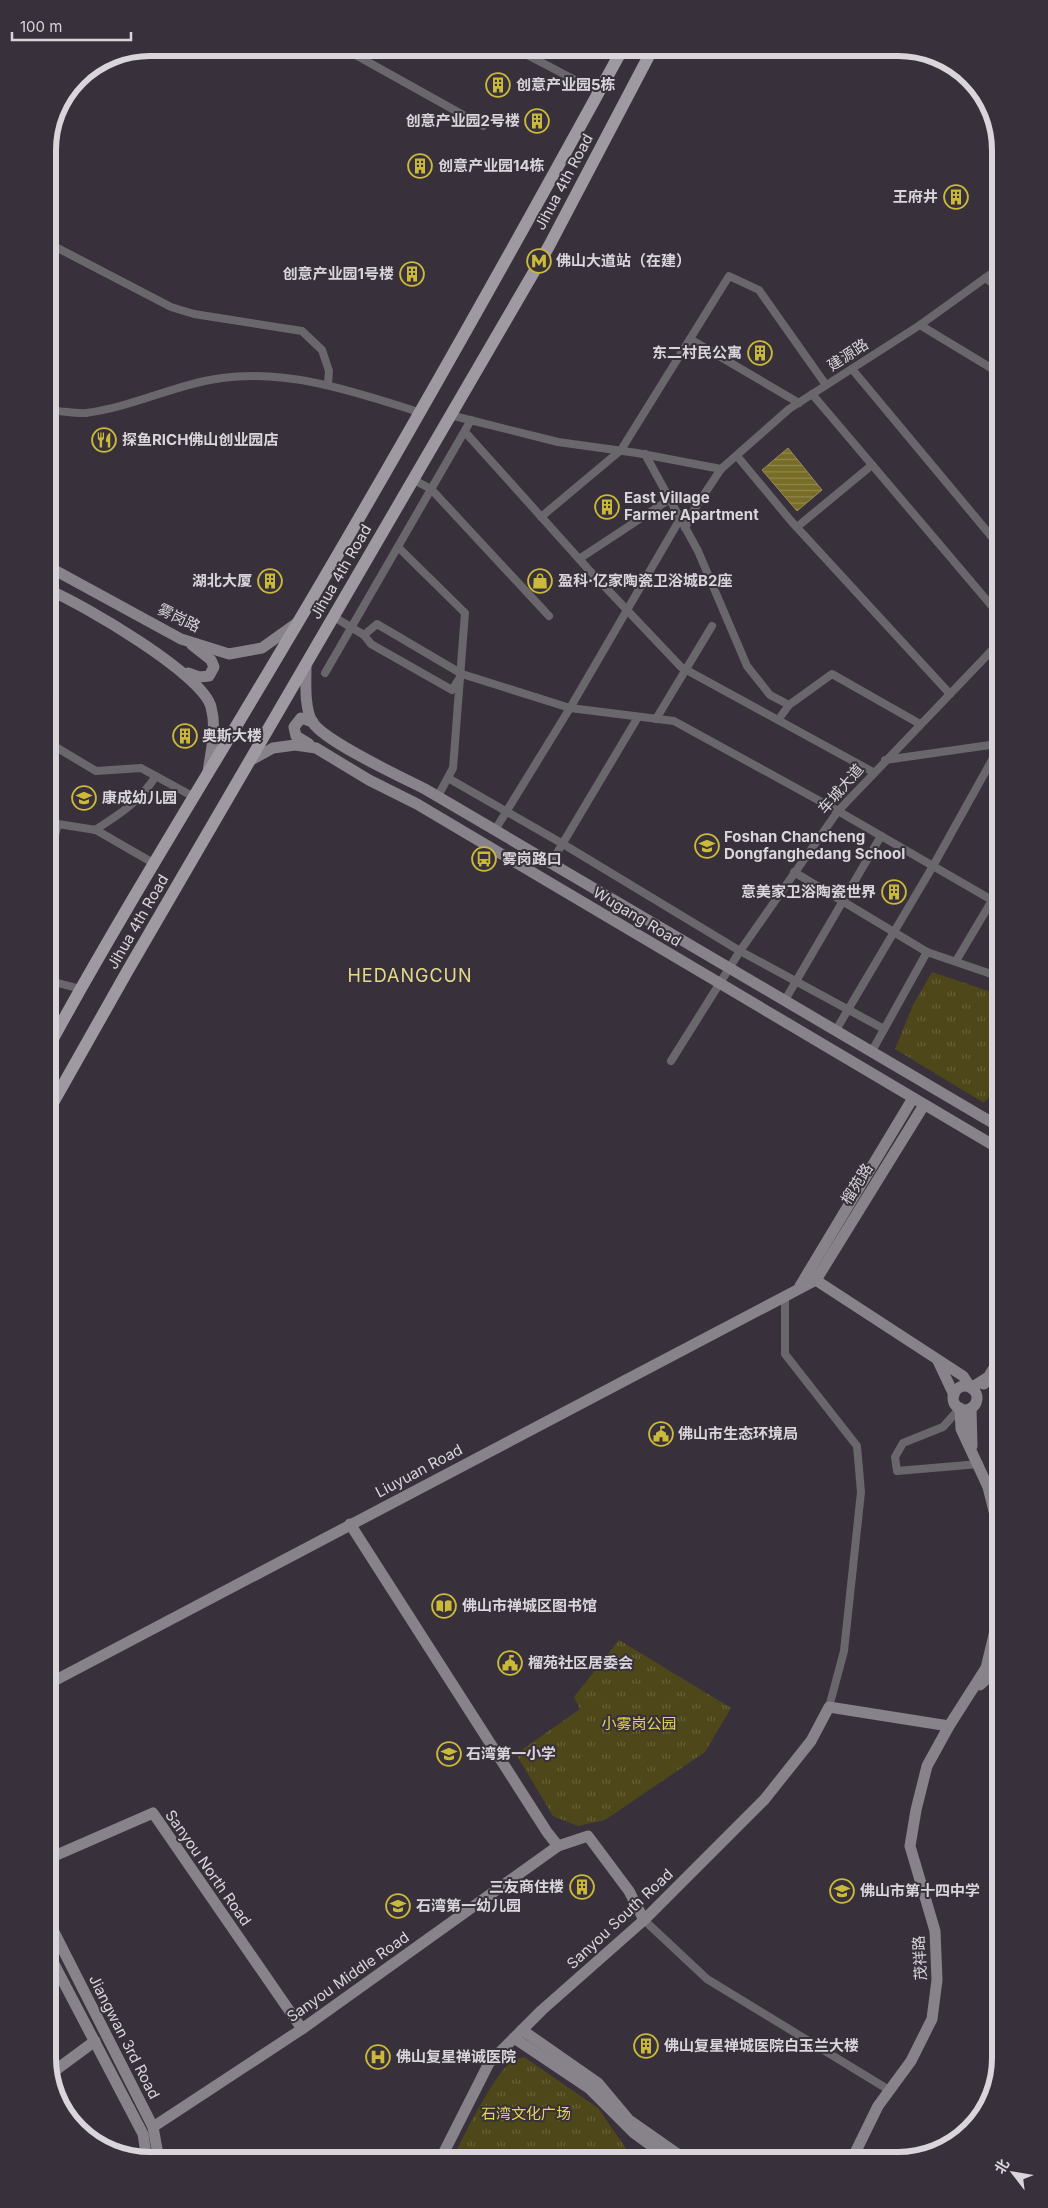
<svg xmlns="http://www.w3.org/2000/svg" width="1048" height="2208" viewBox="0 0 1048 2208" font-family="Inter,'Noto Sans SC',sans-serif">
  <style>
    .park { fill: url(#park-tufts) }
    .water { fill: url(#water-rules); stroke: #948c5c }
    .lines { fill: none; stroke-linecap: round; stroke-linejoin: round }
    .street { stroke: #6a676c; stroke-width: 8 }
    .secondary { stroke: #88838a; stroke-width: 11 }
    .primary { stroke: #9f99a2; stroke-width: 12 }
    .labels { text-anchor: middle; stroke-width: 4; stroke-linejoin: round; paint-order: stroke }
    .poi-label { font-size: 15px; font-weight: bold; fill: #d9d5db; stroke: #38313b; text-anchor: start }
    .street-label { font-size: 15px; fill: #d9d5db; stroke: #38313b }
    .park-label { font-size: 15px; fill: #e7d558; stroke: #38313b }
    .quarter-label { font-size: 18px; letter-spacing: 1px; fill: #e5da8c; stroke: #38313b }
    .rim { fill: none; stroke: #d9d5db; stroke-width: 6 }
  </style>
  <defs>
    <pattern id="park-tufts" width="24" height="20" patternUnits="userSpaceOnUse" patternTransform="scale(1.25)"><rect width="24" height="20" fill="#4d4719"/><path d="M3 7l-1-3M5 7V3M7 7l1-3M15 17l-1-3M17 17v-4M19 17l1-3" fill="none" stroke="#66613a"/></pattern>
    <pattern id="water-rules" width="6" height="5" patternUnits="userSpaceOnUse" patternTransform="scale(1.25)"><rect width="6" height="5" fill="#776d26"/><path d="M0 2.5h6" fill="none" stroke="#90884f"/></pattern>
  </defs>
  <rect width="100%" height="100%" fill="#38313b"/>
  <g class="park">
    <polygon points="932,972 997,994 998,1085 984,1103 895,1049 913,1005"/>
    <polygon points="619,1640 731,1708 705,1752 605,1820 578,1826 553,1816 516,1754 580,1709 574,1697"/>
    <path d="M524,2057L598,2108L632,2157L453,2158C462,2139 496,2070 513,2061C516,2059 521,2058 524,2057Z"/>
  </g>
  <polygon class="water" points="788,448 822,490 797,511 762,470"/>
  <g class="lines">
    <g class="street">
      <polyline points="343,48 483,126"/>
      <polyline points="514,48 598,92"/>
      <polyline points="48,243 171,307 194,314 302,331 322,350 329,371 328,384"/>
      <polyline points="985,278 995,285"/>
      <polyline points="920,325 996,371"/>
      <polyline points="690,339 799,403"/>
      <polyline points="852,369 996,542"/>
      <polyline points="812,394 996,611"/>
      <path d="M48,411C61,410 74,414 86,413C133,407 176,384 222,378C290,369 355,392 419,412"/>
      <polyline points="450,415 558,442 637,453 721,469"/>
      <polyline points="465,432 589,570 681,667 873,772"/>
      <polyline points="645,454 698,551 747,666 770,695 789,705 832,674 920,724"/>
      <polyline points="737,456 791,521 950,694"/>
      <polyline points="414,480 431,489 549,616"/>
      <polyline points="541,517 621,450 729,276 759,290 826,385"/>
      <polyline points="797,527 872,465"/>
      <polyline points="685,528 695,508 721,469 789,409 920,325 995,271"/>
      <polyline points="398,547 465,613 453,768 438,796"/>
      <polyline points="579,559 670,499"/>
      <polyline points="334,617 364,635"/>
      <polyline points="325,673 471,420"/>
      <polyline points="462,674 452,690 371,644 364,635 377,624 462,674 570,708 674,721 838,811 997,903"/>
      <polyline points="656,719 712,626"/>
      <polyline points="778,720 789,705"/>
      <polyline points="49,743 96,771 141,768 194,797"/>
      <polyline points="885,760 997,744"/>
      <polyline points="448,778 563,844 740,951 884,1029"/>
      <path d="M95,830C120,814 139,802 156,776"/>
      <polyline points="495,830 570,708 680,519"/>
      <polyline points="50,853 58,824 96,830 155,864"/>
      <polyline points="551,863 638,717"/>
      <polyline points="794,872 927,952"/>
      <polyline points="956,961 997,892"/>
      <polyline points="50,981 81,989"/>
      <polyline points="785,1000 881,836"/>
      <polyline points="836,1030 933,866 997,751"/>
      <polyline points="872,1051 927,952 997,976"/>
      <polyline points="671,1061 740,951 838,811 996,646"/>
      <polyline points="785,1296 785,1354 857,1446 861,1492 844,1651 829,1707"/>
      <polyline points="960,1408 943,1427 903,1443 895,1457 897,1471 979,1464"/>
      <polyline points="644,1920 707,1979 889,2090"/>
    </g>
    <g class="secondary">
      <polyline points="49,567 181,639 229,654 262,648 297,623"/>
      <path d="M49,590C82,604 203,674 211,707C217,729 211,750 208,772"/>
      <path d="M306,666C306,681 304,710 313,723C326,742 401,777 425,789L998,1126"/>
      <polyline points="188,673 199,677 209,676 214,667 211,660 192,645"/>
      <polyline points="309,744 296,736 294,727 301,718 313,722"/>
      <polyline points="253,759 273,748 295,745 316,748 369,780 417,804 998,1148"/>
      <polyline points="811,1277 963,1376 971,1388 987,1378"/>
      <polyline points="800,1286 913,1098"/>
      <polyline points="938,1361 954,1395"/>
      <polyline points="984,1384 999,1360"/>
      <circle cx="965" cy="1398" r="12"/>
      <polyline points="960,1408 961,1429 988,1487 999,1531"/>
      <polyline points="971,1408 972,1446"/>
      <polyline points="350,1524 547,1832 558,1846 588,1836 629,1891 644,1920"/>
      <polyline points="52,1682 816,1280 924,1105"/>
      <polyline points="980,1685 999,1668"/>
      <polyline points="52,1857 153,1813 302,2029"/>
      <polyline points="53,1930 153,2127 159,2160"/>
      <polyline points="53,1962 143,2134 147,2160"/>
      <polyline points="522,2030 598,2083 629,2120 682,2157"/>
      <polyline points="514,2038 590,2089 634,2133 667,2157"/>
      <polyline points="53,2072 95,2041"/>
      <polyline points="153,2127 302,2029 558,1846"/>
      <polyline points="854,2155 878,2106 911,2061 932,2019 937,1980 935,1931 910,1846 916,1810 927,1766 949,1726 986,1668 999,1614"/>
      <polyline points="441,2158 489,2063 542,2010 644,1920 764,1800 811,1741 829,1707 949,1726"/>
    </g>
    <g class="primary">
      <path d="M50,1044C124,909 206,778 284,646C401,449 513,249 623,48"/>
      <polyline points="50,1108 128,970 549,246 653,48"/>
    </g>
  </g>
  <defs>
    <g id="building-ring" transform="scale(1.25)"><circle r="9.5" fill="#38313b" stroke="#cbba39" stroke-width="1.5"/><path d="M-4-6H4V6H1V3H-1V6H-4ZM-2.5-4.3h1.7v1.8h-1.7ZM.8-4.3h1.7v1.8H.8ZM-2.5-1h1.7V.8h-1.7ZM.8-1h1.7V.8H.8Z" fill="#cbba39"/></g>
    <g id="metro-ring" transform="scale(1.25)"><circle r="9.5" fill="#38313b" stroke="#cbba39" stroke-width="1.5"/><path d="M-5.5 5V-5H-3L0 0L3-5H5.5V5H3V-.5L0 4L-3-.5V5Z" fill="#cbba39"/></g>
    <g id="restaurant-ring" transform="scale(1.25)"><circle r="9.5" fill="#38313b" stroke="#cbba39" stroke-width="1.5"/><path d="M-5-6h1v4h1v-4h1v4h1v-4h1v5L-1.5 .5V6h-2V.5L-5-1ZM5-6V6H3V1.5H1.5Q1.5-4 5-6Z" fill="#cbba39"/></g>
    <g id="shop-ring" transform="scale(1.25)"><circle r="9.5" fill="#38313b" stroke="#cbba39" stroke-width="1.5"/><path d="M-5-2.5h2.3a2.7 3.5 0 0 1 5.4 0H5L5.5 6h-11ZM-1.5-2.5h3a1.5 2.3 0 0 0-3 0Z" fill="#cbba39"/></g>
    <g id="school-ring" transform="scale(1.25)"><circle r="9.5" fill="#38313b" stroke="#cbba39" stroke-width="1.5"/><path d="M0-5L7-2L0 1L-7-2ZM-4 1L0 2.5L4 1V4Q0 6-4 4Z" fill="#cbba39"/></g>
    <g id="bus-ring" transform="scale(1.25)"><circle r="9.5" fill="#38313b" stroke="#cbba39" stroke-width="1.5"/><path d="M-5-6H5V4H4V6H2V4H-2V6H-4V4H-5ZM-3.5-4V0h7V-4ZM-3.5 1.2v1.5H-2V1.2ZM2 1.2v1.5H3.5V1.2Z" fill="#cbba39"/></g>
    <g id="civic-ring" transform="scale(1.25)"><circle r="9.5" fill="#38313b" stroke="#cbba39" stroke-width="1.5"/><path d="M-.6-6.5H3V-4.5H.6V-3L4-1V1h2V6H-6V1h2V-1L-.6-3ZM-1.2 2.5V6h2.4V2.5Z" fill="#cbba39"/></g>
    <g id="library-ring" transform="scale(1.25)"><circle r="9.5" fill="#38313b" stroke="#cbba39" stroke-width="1.5"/><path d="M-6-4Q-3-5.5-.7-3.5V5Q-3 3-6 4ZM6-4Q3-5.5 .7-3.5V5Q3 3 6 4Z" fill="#cbba39"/></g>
    <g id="hospital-ring" transform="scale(1.25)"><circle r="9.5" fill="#38313b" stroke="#cbba39" stroke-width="1.5"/><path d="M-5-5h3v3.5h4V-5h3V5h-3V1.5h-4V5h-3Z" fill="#cbba39"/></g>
  </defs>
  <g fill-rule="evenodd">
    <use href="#building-ring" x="498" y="85"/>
    <use href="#building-ring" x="537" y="121"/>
    <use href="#building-ring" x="420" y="166"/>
    <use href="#building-ring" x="956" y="197"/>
    <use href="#metro-ring" x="539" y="261"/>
    <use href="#building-ring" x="412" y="274"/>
    <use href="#building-ring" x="760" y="353"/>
    <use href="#restaurant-ring" x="104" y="440"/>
    <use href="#building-ring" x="607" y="507"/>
    <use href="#building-ring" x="270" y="581"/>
    <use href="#shop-ring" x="540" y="581"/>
    <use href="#building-ring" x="185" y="736"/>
    <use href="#school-ring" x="84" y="798"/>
    <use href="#school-ring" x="707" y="846"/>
    <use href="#bus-ring" x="484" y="859"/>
    <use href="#building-ring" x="894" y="892"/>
    <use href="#civic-ring" x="661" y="1434"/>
    <use href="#library-ring" x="444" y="1606"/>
    <use href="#civic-ring" x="510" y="1663"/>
    <use href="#school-ring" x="449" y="1754"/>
    <use href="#building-ring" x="582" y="1887"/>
    <use href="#school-ring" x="842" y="1891"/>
    <use href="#school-ring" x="398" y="1906"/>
    <use href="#building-ring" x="646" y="2046"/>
    <use href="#hospital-ring" x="378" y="2057"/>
  </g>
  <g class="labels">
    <g class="poi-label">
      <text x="516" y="90">创意产业园5栋</text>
      <text x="520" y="126" text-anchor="end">创意产业园2号楼</text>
      <text x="438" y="171">创意产业园14栋</text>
      <text x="938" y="202" text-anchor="end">王府井</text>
      <text x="556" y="266">佛山大道站（在建）</text>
      <text x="394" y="279" text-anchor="end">创意产业园1号楼</text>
      <text x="742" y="358" text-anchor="end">东二村民公寓</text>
      <text x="122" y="445">探鱼RICH佛山创业园店</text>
      <text x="624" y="503">East Village<tspan x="624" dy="17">Farmer Apartment</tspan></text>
      <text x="252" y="586" text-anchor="end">湖北大厦</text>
      <text x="558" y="586">盈科·亿家陶瓷卫浴城B2座</text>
      <text x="202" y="741">奥斯大楼</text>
      <text x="102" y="803">康成幼儿园</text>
      <text x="724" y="842">Foshan Chancheng<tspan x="724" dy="17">Dongfanghedang School</tspan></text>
      <text x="502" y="864">雾岗路口</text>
      <text x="876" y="897" text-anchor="end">意美家卫浴陶瓷世界</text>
      <text x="678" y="1439">佛山市生态环境局</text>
      <text x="462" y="1611">佛山市禅城区图书馆</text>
      <text x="528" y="1668">榴苑社区居委会</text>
      <text x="466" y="1759">石湾第一小学</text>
      <text x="564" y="1892" text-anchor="end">三友商住楼</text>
      <text x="860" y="1896">佛山市第十四中学</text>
      <text x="416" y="1911">石湾第一幼儿园</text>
      <text x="664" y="2051">佛山复星禅城医院白玉兰大楼</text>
      <text x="396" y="2062">佛山复星禅诚医院</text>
    </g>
    <g class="street-label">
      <text transform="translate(564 182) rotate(-62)" y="5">Jihua 4th Road</text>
      <text transform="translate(848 355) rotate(-33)" y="5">建源路</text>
      <text transform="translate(341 572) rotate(-60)" y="5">Jihua 4th Road</text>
      <text transform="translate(179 618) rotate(26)" y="5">雾岗路</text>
      <text transform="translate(841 789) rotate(-49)" y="5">车城大道</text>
      <text transform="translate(637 917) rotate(31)" y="5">Wugang Road</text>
      <text transform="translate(138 922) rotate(-60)" y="5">Jihua 4th Road</text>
      <text transform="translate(857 1184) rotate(-58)" y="5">榴苑路</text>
      <text transform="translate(419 1471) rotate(-28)" y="5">Liuyuan Road</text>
      <text transform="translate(208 1868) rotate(55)" y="5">Sanyou North Road</text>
      <text transform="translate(620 1919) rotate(-43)" y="5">Sanyou South Road</text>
      <text transform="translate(920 1958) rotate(-93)" y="5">茂祥路</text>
      <text transform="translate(348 1977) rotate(-35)" y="5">Sanyou Middle Road</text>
      <text transform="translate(124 2037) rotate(63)" y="5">Jiangwan 3rd Road</text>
    </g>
    <g class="park-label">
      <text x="639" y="1729">小雾岗公园</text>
      <text x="526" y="2119">石湾文化广场</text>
    </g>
    <g class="quarter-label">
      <text x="410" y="982">HEDANGCUN</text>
    </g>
  </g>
  <path d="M0 0H1048V2208H0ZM150 56H898A94 94 0 0 1 992 150V2058A94 94 0 0 1 898 2152H150A94 94 0 0 1 56 2058V150A94 94 0 0 1 150 56Z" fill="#38313b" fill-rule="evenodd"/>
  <path class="rim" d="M150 56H898A94 94 0 0 1 992 150V2058A94 94 0 0 1 898 2152H150A94 94 0 0 1 56 2058V150A94 94 0 0 1 150 56Z"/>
  <g transform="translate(1013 2173) rotate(301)" stroke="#38313b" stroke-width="4" paint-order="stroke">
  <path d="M0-4L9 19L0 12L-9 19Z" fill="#d9d5db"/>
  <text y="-8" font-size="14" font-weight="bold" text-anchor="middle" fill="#d9d5db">北</text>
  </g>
  <path d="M12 32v8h119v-8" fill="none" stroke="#d9d5db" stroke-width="2.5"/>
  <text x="20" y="32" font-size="15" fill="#d9d5db" stroke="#38313b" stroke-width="4" paint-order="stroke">100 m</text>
</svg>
